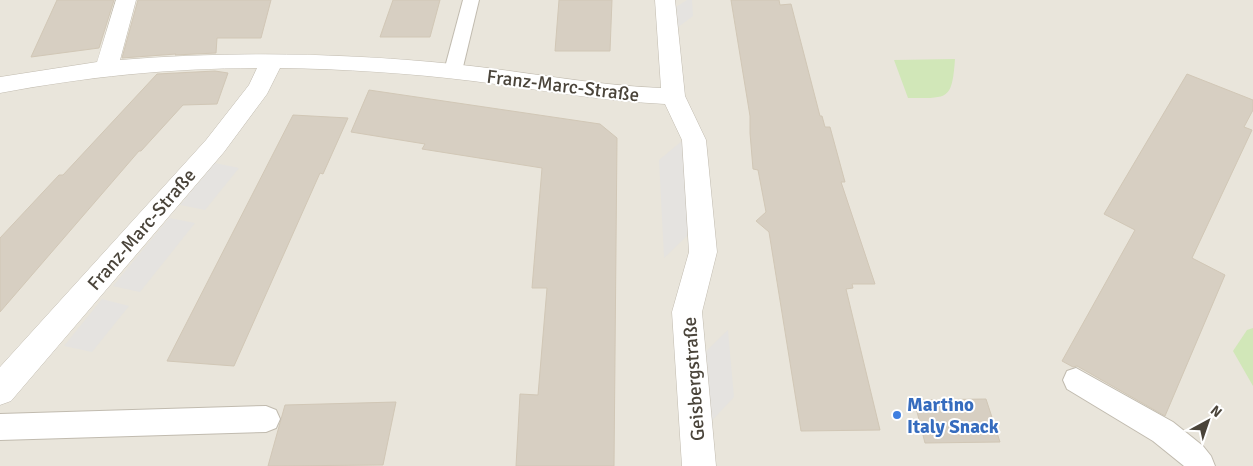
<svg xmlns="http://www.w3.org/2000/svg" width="1253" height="466" viewBox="0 0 1253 466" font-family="Signika,sans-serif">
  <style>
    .residential { fill: #e9e5db }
    .green { fill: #d1e7b8 }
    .parking { fill: #e5e3e0 }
    .building { fill: #d7cfc2; stroke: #d1c7b6 }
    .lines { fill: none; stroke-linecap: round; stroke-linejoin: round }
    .lane-casing { stroke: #c1bbaf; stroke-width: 2 }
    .street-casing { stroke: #c1bbaf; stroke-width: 1 }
    .lane { fill: #fff; fill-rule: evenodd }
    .street { fill: #fff; fill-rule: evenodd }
    .shop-dot { fill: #3f7fe0; stroke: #fff; stroke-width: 2 }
    .labels { text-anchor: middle; stroke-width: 4; stroke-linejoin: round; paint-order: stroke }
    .street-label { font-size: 19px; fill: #4a443a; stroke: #fff }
    .shop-label { font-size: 19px; font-weight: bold; fill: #366cbe; stroke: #fff; text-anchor: start }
  </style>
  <rect width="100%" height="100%" fill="#f5f3ed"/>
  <rect class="residential" x="0" y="0" width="1253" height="466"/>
  <g class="green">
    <path d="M955,59C952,101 948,98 908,98L894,60Z"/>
    <polygon points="1253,328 1253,386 1233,351 1247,330"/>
  </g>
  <g class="parking">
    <polygon points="687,0 692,0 693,16 677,28 673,9"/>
    <polygon points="682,141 690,233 664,258 659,160"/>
    <polygon points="215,163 239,168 205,210 180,205"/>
    <polygon points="169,218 195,223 140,292 113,286"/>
    <polygon points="102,299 129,306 92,352 64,346"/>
    <polygon points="728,330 734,397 706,427 700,357"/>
  </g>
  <g class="building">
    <polygon points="57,0 114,0 99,48 31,57"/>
    <polygon points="138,0 271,0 261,38 217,38 216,53 175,55 176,54 122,58"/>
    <polygon points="393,0 440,0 430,37 380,37"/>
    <polygon points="559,0 612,0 610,51 555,51"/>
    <polygon points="731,0 779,0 780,5 791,4 820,116 822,116 825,127 830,127 845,182 841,182 875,284 852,284 853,288 846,289 880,430 801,431 769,232 756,221 766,212 758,170 753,169 750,133 750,116"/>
    <polygon points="215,71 228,73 217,104 183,105 141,151 139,151 0,312 0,238 59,175 63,175 157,74"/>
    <polygon points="1187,74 1253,100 1253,110 1244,127 1252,130 1192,258 1225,275 1165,416 1077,366 1073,367 1062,361 1135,230 1104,214"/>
    <polygon points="369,90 600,124 617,138 614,466 516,466 520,394 538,395 547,288 532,288 542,168 422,149 425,144 351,132"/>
    <polygon points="293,115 348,118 323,174 320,173 234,366 167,361"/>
    <polygon points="986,399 1000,442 925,443 914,400"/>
    <polygon points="396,402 383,465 268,466 285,405"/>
  </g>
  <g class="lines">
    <g class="lane-casing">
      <g id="lane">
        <polygon points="463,0 479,0 462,71 460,75 453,77 446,75 444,71"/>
        <polygon points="1076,368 1173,422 1203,446 1211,456 1215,466 1184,466 1153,441 1067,389 1063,380 1067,371"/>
        <polygon points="266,406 276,410 280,419 276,428 266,432 0,440 0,414"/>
      </g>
    </g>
    <g class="street-casing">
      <path id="street" d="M116,0H136L120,60C231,51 342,53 453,64C523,71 591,85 661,88L655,0H675L685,96L706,140L717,252L702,312L716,466H682L672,312L689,252L682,140L665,104C600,101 537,89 473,81C409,73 344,69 280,68L267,94L224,152L11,401L0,405V367L206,140L249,85L257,68C170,68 85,77 0,93V77L97,62Z"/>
    </g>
    <use href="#lane" class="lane"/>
    <use href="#street" class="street"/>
  </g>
  <circle class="shop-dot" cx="897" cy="415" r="5"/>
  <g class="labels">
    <g class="street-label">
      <text transform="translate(563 85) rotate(7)" y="7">Franz-Marc-Straße</text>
      <text transform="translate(141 229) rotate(-49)" y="7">Franz-Marc-Straße</text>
      <text transform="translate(693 379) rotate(-94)" y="7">Geisbergstraße</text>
    </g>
    <g class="shop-label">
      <text x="907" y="411">Martino<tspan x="907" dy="22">Italy Snack</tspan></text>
    </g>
  </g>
  <g transform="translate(1208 421) rotate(40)" stroke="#ffffff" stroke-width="4" paint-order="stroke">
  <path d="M0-4L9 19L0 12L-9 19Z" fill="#4a443a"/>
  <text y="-8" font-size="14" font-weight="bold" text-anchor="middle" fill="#4a443a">N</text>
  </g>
</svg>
